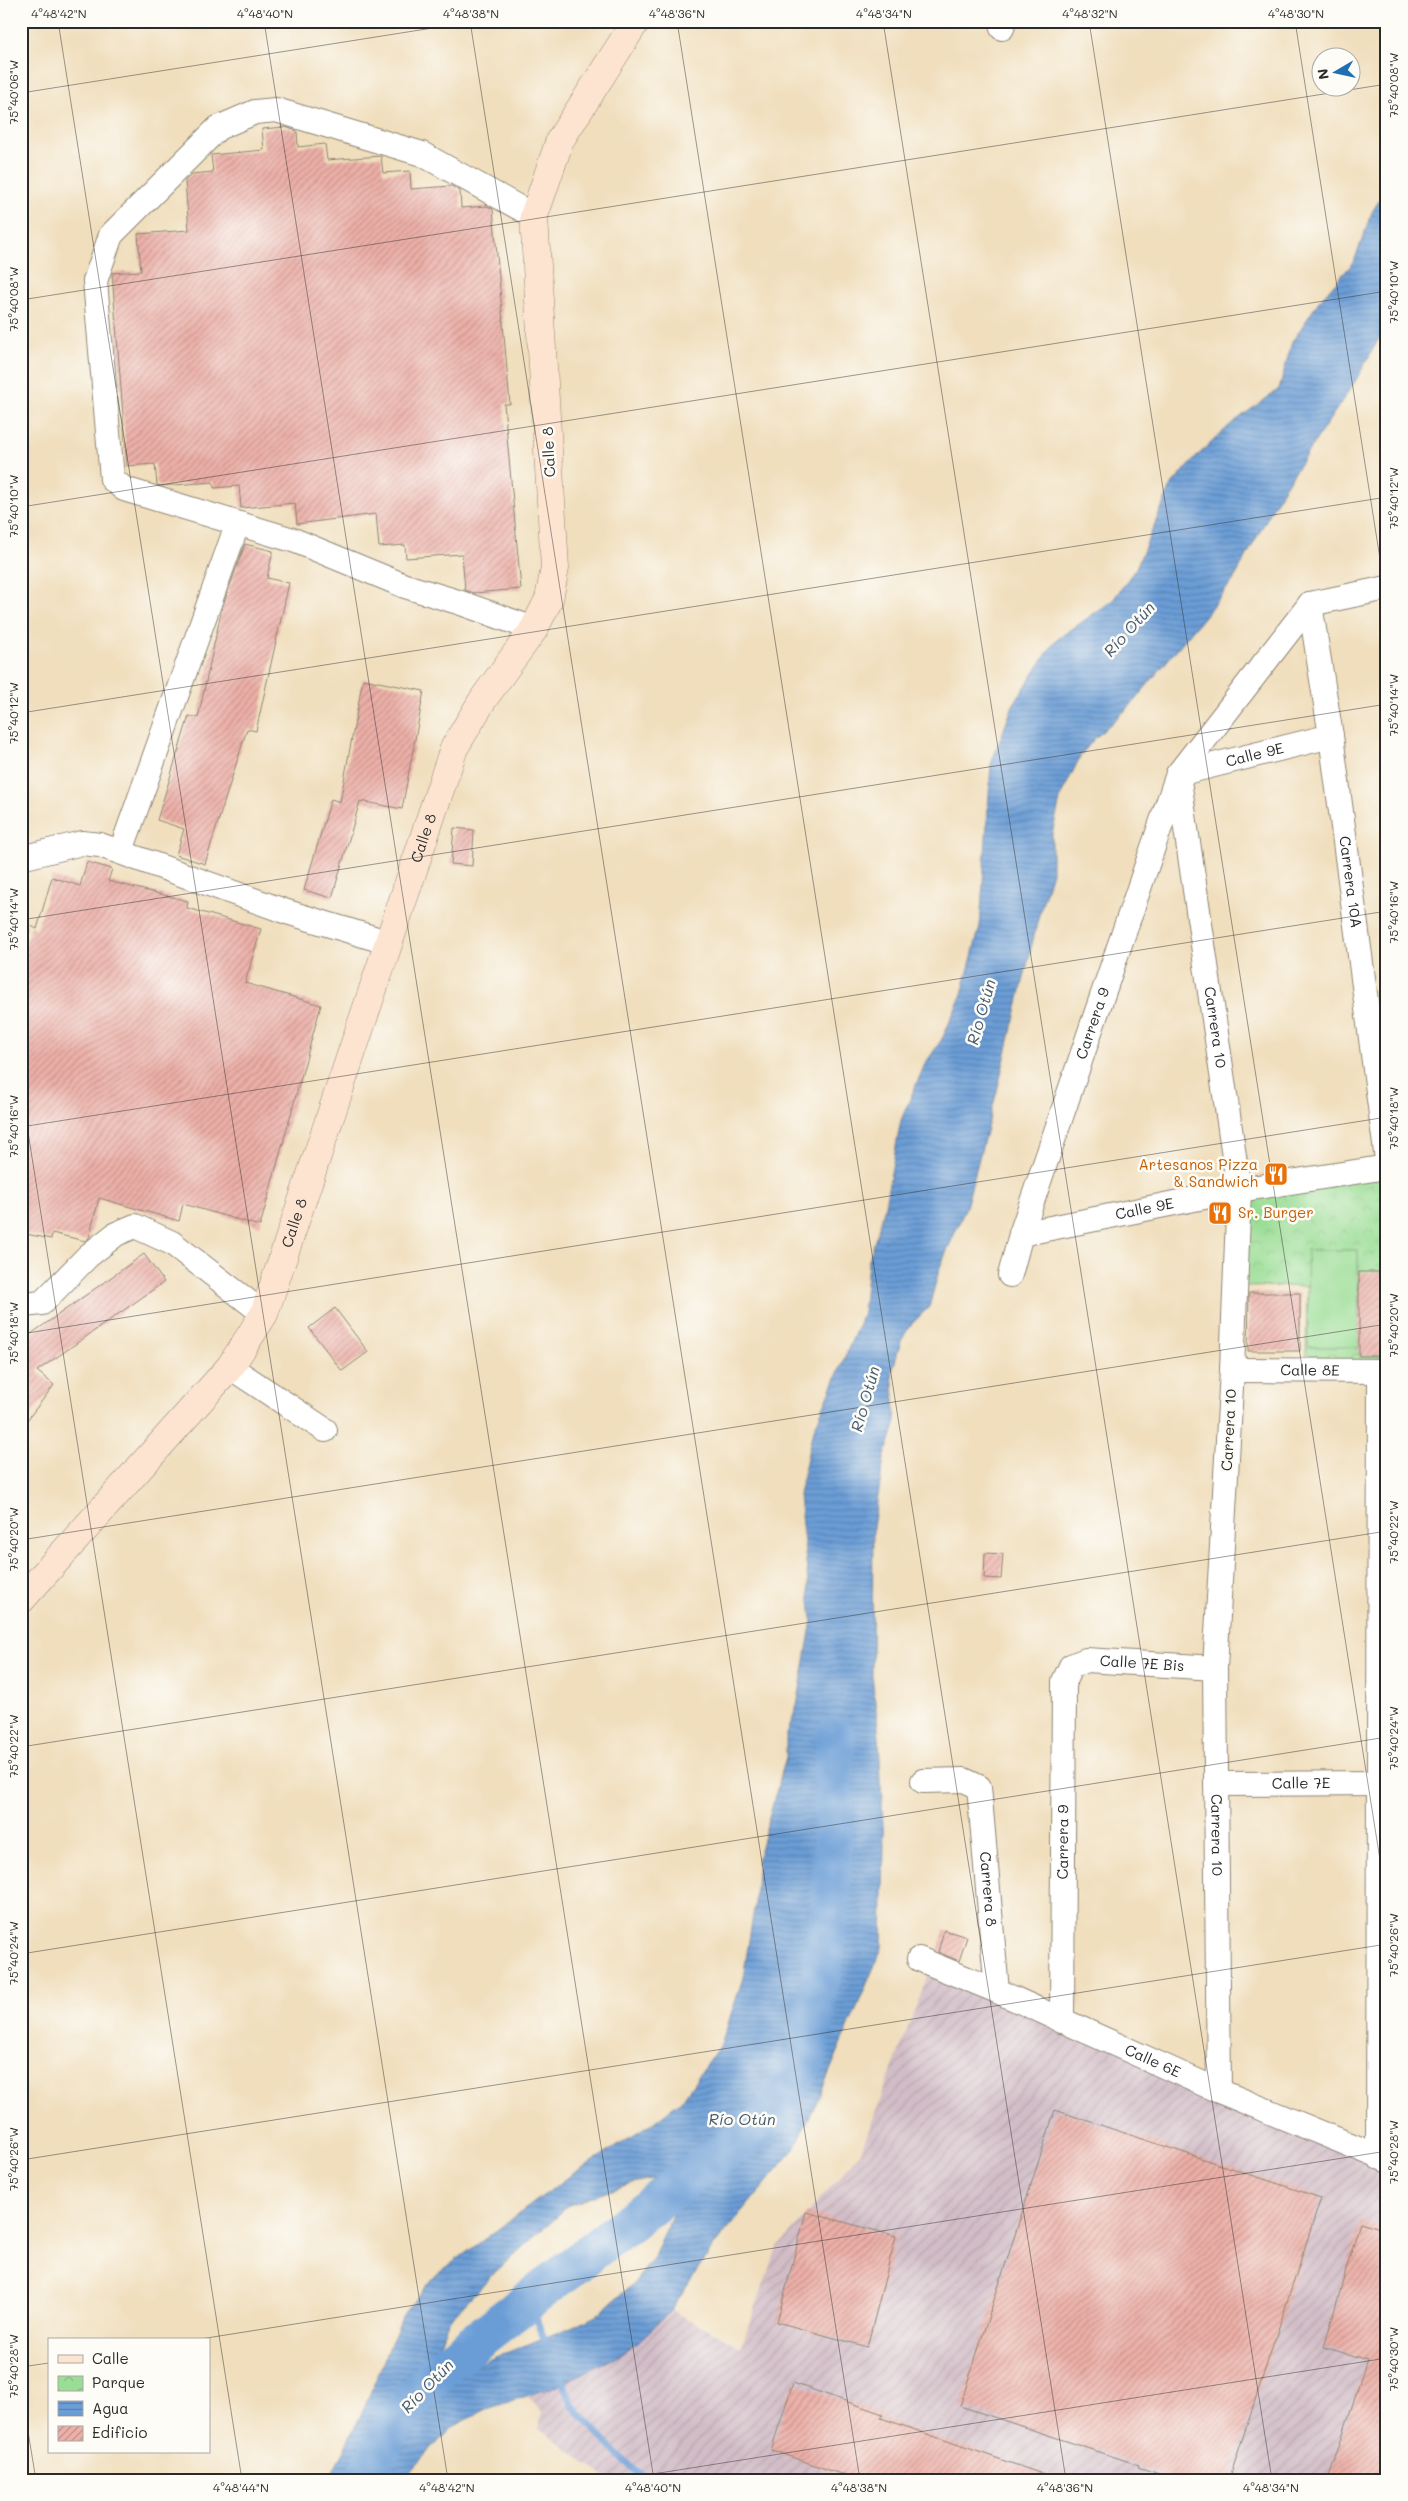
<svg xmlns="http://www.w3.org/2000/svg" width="1408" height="2501" viewBox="0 0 1408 2501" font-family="Mali,sans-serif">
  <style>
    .industrial { fill: url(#industrial-furrows) }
    .park { fill: url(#park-crowns); stroke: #628460 }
    .garden { fill: #9add94; stroke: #628460 }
    .water { fill: url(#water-rules); stroke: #4b6480; fill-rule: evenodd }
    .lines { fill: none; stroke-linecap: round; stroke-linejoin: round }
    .stream { stroke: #6b9dd6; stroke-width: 7 }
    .river { stroke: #6b9dd6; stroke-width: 40 }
    .building { fill: url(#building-hatch) }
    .street-casing { stroke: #8e8474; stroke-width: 26 }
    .secondary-casing { stroke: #8e8474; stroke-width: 29 }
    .street { stroke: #fff; stroke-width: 24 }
    .secondary { stroke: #fde4d1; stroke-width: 28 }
    .ticks { fill: none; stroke: #2b2b2b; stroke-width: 1; stroke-opacity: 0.45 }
    .labels { text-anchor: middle; stroke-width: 5; stroke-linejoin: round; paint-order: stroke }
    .street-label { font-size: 15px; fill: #2b2b2b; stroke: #fdfcf7 }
    .food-label { font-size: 15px; fill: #c56008; stroke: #fdfcf7; text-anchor: end }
    .water-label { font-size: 16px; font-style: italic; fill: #45596f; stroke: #fdfcf7 }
    .neatline { fill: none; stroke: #2b2b2b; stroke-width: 2 }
    .ticks-label { font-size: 12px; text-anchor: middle; fill: #2b2b2b }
  </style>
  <defs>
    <pattern id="industrial-furrows" width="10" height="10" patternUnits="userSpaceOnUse" patternTransform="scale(1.25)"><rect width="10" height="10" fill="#d2bdc7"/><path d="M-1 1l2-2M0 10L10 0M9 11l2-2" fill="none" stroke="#b4a3ab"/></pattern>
    <pattern id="park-crowns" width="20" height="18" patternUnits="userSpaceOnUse" patternTransform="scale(1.25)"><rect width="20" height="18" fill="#9add94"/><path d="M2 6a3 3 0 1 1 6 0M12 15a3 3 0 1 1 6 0" fill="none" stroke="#85be80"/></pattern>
    <pattern id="water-rules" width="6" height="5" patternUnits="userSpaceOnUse" patternTransform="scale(1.25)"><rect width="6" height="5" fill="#6b9dd6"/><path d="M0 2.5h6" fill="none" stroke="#5880ae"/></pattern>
    <pattern id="building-hatch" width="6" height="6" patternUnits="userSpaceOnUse" patternTransform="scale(1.25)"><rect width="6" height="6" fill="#edb0a8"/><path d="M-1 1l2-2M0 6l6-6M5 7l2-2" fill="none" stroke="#c08f89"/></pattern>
  </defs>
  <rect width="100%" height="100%" fill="#fdfcf7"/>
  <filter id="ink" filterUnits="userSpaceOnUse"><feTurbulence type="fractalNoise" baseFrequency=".02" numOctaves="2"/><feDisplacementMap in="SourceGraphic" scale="10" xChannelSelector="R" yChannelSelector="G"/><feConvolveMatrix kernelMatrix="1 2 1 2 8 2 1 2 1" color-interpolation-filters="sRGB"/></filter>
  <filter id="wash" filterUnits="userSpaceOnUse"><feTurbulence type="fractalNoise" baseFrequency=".0096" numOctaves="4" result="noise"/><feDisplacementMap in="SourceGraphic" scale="20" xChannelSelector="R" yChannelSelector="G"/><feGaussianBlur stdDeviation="1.12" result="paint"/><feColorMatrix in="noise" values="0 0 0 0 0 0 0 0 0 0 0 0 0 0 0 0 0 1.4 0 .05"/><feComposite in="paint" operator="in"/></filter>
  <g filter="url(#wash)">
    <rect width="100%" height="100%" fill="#f0debc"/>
    <polygon class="industrial" points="932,1965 1387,2160 1387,2480 609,2480 539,2429 542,2412 528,2397 557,2386 616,2356 639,2341 671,2310 741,2347 777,2248 860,2153"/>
    <polygon class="park" points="1387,1167 1387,1272 1359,1273 1359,1356 1387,1356 1387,1371 1306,1369 1307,1286 1235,1287 1239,1190"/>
    <polygon class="garden" points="1307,1250 1358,1250 1359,1347 1308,1347"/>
    <path class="water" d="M1387,187V324L1356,380L1282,491L1233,581L1130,706L1093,740L1081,755L1061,796L1052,834V872L1039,915L997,1091L966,1207L940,1267L929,1307L909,1327L901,1341L892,1372L896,1422L884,1459L873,1527L872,1675L879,1737L884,1846L882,1948L818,2099L793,2151L716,2243L671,2310L639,2341L616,2356L557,2386L487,2409L451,2428L403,2480H329L360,2417L404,2313L436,2275L574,2173L650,2125L681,2101L722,2042L743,1978L755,1903L758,1857L786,1757V1736L797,1706L812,1620L799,1495L812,1434L863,1314L868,1263L884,1210L901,1120L925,1064L942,1039L962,994L980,926L991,764L1013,705L1055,641L1113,600L1136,568L1171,486L1194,459L1231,424L1279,389L1292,342L1319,301L1354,262L1372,212ZM836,1789L847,1799L846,1892L831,2004L810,2058L803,2057L807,1969L815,1913L816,1872L826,1805ZM696,2170L673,2213L653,2259L634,2283L600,2313L571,2327L445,2377L434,2360L448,2321L491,2276L569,2205L632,2183Z"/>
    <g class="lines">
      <g class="stream">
        <polyline points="528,2301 547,2345"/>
        <polyline points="560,2376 573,2406 630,2468 649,2480"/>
      </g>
      <polyline class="river" points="364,2480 396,2419 440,2369 697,2170 762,2126 806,2060 823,1965 831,1896 835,1736"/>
    </g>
    <g id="blocks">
      <g class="building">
        <polygon points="285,127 297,131 298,147 325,144 327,160 381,156 383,173 410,171 411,189 451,186 460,191 461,208 487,206 493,209 510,404 504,404 521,589 474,593 465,590 462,554 406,558 405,545 379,547 376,514 297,524 295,503 241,508 239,486 214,488 213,482 161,486 157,485 155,464 127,466 112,273 141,271 138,234 189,230 185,181 192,174 213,172 211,155 264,150 262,129"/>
        <polygon points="245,544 273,551 267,578 289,583 256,731 247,729 205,864 176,855 184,829 157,820 189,716 198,718 222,608"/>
        <polygon points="363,679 424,691 402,809 360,801 332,898 304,890 331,799 340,802"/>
        <polygon points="454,828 474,830 472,866 451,864"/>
        <polygon points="87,862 112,869 108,881 188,901 187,908 261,929 245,983 321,1005 260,1226 183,1204 179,1221 99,1198 89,1238 85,1241 52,1233 51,1239 21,1233 21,958 31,926 37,929 52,877 80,886"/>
        <polygon points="144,1254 164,1282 37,1371 54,1385 21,1428 21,1341"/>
        <rect x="1359" y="1272" width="28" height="84"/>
        <polygon points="1249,1293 1300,1293 1300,1351 1248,1351"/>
        <polygon points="335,1308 368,1352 342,1371 309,1328"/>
        <polygon points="985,1553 1003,1554 1001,1579 984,1578"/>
        <polygon points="944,1930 967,1937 959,1961 938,1952"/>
        <polygon points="1055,2110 1321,2198 1229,2480 1161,2480 1162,2475 1138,2467 1139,2465 960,2406"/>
        <polygon points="806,2212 896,2236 867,2347 777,2322"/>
        <polygon points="1360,2222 1387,2230 1387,2480 1328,2480 1367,2360 1324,2347"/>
        <polygon points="793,2383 883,2414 881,2418 1051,2477 1051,2480 858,2480 771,2450"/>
      </g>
    </g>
  </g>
  <g filter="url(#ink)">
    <use href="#blocks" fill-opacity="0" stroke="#8e8474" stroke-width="1"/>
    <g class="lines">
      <g class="street-casing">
        <g id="street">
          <polyline points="1002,28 1004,21"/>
          <path id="s1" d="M1310,604L1331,736L1387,1160"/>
          <polyline points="1310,604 1387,588"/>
          <polyline points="534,629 458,602 405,586 296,541 124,489 112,479 95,281 111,235 218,128 255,112 276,110 422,154 534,216"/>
          <path id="s2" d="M1178,774L1239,1190L1232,1370L1215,1668L1219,2091"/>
          <path id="s3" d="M1178,774L1331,736"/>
          <polyline points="121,851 237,525"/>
          <polyline points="21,858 82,843 100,845 287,912 390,943"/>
          <path id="s4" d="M1021,1234L1239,1190L1387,1167"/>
          <path id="s5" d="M1010,1275L1021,1234L1178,774L1310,604"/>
          <polyline points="21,1304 24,1305 42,1303 88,1256 116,1234 135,1226 172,1243 264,1314"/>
          <polyline points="230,1367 325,1430"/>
          <path id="s6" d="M1232,1370L1387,1371"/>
          <path id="s7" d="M923,1781L964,1780L979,1787L997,1991"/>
          <path id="s8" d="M1216,1784L1387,1783"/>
          <path id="s9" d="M919,1959L997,1991L1219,2091L1387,2160"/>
          <path id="s10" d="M1062,2021L1064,1681L1071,1666L1086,1660L1215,1668"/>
          <polyline points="1378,2157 1380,1371"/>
        </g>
      </g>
      <g class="secondary-casing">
        <g id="secondary">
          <path id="s11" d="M21,1600L230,1367L264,1314L454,748L484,698L534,629L549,599L555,568L534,216L560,140L636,21"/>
        </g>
      </g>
      <use href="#street" class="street"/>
      <use href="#secondary" class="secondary"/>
    </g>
  </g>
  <path class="ticks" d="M58,21L448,2480M264,21L654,2480M470,21L860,2480M677,21L1066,2480M883,21L1272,2480M1089,21L1387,1904M1295,21L1387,603M21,93L477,21M21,300L1387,84M21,507L1387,291M21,713L1387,497M21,920L1387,704M21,1088L242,2480M21,1127L1387,911M21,1334L1387,1117M21,1540L1387,1324M21,1747L1387,1531M21,1954L1387,1737M21,2160L1387,1944M194,2340L1387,2151M21,2367L49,2363M21,2389L36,2480M615,2480L1387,2358"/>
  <defs>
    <g id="restaurant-square" transform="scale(1.25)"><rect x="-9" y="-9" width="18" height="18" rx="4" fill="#e8710a" stroke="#fdfcf7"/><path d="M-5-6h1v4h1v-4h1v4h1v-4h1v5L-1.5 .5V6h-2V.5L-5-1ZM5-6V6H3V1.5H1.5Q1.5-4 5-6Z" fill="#fff"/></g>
  </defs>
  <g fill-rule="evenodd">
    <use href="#restaurant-square" x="1276" y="1174"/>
    <use href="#restaurant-square" x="1220" y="1213"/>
  </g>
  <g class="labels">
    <g class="street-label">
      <text transform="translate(549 452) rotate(-93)" y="5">Calle 8</text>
      <text dy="5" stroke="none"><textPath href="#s3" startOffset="79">Calle 9E</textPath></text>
      <text dy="5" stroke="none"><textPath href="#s11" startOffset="878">Calle 8</textPath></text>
      <text dy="5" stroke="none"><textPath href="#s1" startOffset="281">Carrera 10A</textPath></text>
      <text dy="5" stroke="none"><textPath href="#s5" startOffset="265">Carrera 9</textPath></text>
      <text dy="5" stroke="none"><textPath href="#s2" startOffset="256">Carrera 10</textPath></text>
      <text dy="5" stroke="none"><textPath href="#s4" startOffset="126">Calle 9E</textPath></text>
      <text dy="5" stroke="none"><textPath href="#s11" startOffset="472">Calle 8</textPath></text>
      <text dy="5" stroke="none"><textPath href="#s6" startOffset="78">Calle 8E</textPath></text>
      <text transform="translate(1229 1430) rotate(-87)" y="5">Carrera 10</text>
      <text dy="5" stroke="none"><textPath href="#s10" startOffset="429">Calle 7E Bis</textPath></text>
      <text dy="5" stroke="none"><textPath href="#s8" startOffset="85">Calle 7E</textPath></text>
      <text dy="5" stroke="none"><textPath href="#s2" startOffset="1066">Carrera 10</textPath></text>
      <text dy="5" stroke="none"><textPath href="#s10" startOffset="179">Carrera 9</textPath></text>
      <text dy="5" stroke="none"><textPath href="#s7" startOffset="160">Carrera 8</textPath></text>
      <text dy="5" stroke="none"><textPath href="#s9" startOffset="255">Calle 6E</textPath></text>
    </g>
    <g class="food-label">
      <text x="1258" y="1170">Artesanos Pizza<tspan x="1258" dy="17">&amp; Sandwich</tspan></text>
      <text x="1238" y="1218" text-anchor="start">Sr. Burger</text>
    </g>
    <g class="water-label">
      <text transform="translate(1129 629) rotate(-48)" y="6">Río Otún</text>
      <text transform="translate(981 1012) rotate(-74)" y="6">Río Otún</text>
      <text transform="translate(865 1399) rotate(-74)" y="6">Río Otún</text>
      <text x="742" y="2125">Río Otún</text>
      <text transform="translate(427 2386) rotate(-46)" y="6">Río Otún</text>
    </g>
  </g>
  <rect width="1408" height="2501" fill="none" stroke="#fdfcf7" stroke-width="55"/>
  <rect x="48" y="2338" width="162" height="115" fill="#fdfcf7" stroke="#a9a8a5"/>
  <rect x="58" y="2355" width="25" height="8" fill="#fde4d1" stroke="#a9a8a5"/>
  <text x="92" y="2364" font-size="15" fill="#2b2b2b">Calle</text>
  <rect x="58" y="2376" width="25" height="15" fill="url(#park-crowns)" stroke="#a9a8a5"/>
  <text x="92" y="2388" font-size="15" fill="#2b2b2b">Parque</text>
  <rect x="58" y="2401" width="25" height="15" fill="url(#water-rules)" stroke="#a9a8a5"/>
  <text x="92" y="2414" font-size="15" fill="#2b2b2b">Agua</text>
  <rect x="58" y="2426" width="25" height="15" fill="url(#building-hatch)" stroke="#a9a8a5"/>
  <text x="92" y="2438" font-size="15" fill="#2b2b2b">Edificio</text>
  <g transform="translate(1336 72) rotate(261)"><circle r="24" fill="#fdfcf7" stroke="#a9a8a5"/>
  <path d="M0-4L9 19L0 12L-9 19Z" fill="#1f6fb2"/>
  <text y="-8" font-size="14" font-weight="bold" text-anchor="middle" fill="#2b2b2b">N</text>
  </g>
  <rect x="28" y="28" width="1352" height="2446" class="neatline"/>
  <g class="ticks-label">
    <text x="59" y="18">4°48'42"N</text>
    <text x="265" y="18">4°48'40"N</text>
    <text x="471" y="18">4°48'38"N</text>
    <text x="677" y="18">4°48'36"N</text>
    <text x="884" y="18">4°48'34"N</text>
    <text x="1090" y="18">4°48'32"N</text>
    <text x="1296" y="18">4°48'30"N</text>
    <text transform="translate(1394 85) rotate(-90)" y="4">75°40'08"W</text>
    <text transform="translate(14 92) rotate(-90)" y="4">75°40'06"W</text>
    <text transform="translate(1394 292) rotate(-90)" y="4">75°40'10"W</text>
    <text transform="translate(14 299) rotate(-90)" y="4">75°40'08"W</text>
    <text transform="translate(1394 498) rotate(-90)" y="4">75°40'12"W</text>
    <text transform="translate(14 506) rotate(-90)" y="4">75°40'10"W</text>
    <text transform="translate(1394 705) rotate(-90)" y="4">75°40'14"W</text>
    <text transform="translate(14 713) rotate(-90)" y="4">75°40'12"W</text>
    <text transform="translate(1394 912) rotate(-90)" y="4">75°40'16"W</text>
    <text transform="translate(14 919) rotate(-90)" y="4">75°40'14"W</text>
    <text transform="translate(1394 1118) rotate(-90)" y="4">75°40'18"W</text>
    <text transform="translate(14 1126) rotate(-90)" y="4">75°40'16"W</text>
    <text transform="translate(1394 1325) rotate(-90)" y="4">75°40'20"W</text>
    <text transform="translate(14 1333) rotate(-90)" y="4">75°40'18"W</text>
    <text transform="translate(1394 1532) rotate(-90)" y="4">75°40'22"W</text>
    <text transform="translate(14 1539) rotate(-90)" y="4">75°40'20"W</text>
    <text transform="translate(1394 1738) rotate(-90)" y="4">75°40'24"W</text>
    <text transform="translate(14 1746) rotate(-90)" y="4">75°40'22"W</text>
    <text transform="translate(1394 1945) rotate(-90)" y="4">75°40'26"W</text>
    <text transform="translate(14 1953) rotate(-90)" y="4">75°40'24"W</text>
    <text transform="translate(1394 2152) rotate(-90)" y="4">75°40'28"W</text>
    <text transform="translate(14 2159) rotate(-90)" y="4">75°40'26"W</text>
    <text transform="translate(1394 2359) rotate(-90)" y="4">75°40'30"W</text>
    <text transform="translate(14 2366) rotate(-90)" y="4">75°40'28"W</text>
    <text x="241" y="2492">4°48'44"N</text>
    <text x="447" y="2492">4°48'42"N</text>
    <text x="653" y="2492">4°48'40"N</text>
    <text x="859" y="2492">4°48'38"N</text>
    <text x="1065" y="2492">4°48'36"N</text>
    <text x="1271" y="2492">4°48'34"N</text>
  </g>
</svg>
